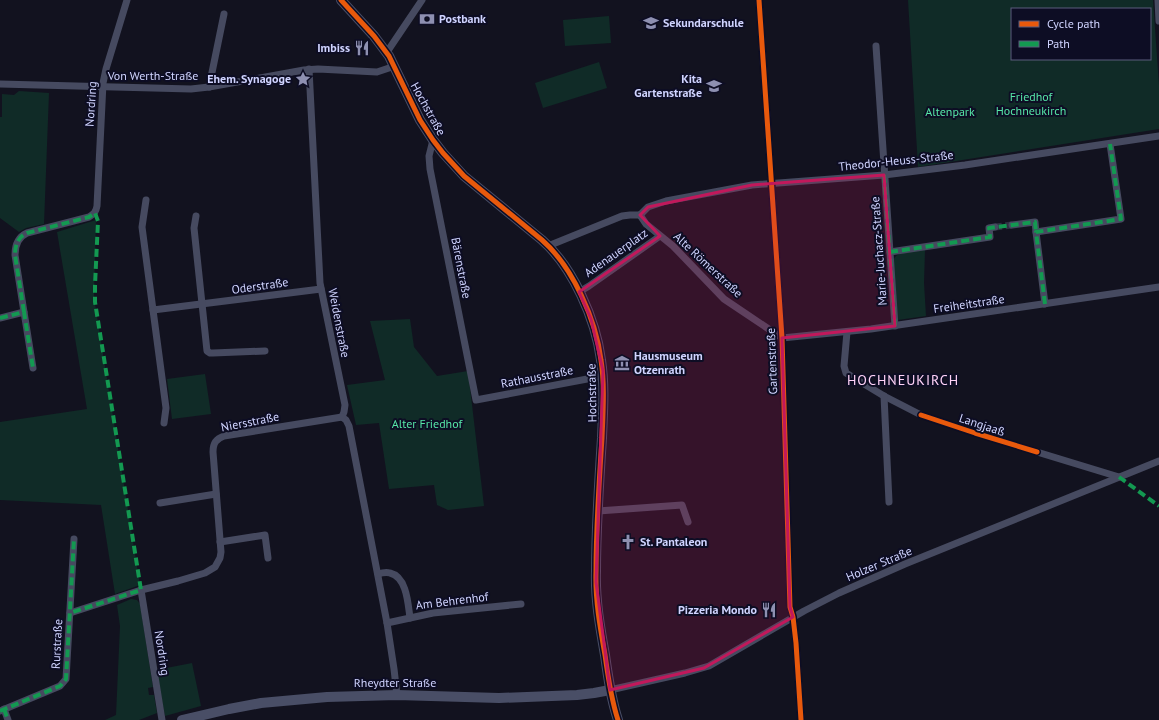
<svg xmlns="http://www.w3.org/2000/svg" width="1159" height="720" viewBox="0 0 1159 720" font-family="'PT Sans',sans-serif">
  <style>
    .green { fill: #102b27; fill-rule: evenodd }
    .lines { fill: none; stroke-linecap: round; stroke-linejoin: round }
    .street-tunnel { stroke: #2e2f41; stroke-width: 7; stroke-dasharray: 7 3.5; stroke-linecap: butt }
    .street { stroke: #464a60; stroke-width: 7 }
    .secondary { stroke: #494e66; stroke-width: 10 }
    .quiet { stroke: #139951; stroke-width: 4; stroke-dasharray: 8 4; stroke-linecap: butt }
    .cycleway-casing { stroke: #0d0d24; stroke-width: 8 }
    .cycleway { stroke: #e8590c; stroke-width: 5 }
    .marked { fill: #c2185b; fill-opacity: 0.2; stroke: #c2185b; stroke-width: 3; stroke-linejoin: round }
    .labels { text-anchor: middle; stroke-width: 4; stroke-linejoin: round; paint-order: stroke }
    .poi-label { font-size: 12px; font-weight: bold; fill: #d0d4ff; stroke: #0d0d24; text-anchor: start }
    .street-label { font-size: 12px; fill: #d0d4ff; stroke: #0d0d24 }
    .park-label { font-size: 12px; fill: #56e6a7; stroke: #0d0d24 }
    .quarter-label { font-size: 14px; letter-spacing: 1px; fill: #ffd2f7; stroke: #0d0d24 }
  </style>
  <rect width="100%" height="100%" fill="#12121f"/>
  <g class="green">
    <path d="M908,0H1153L1159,85V129L918,167ZM1012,9H1150V59H1012Z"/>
    <polygon points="609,16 611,43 565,46 563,20"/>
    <polygon points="599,62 607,88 543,108 535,83"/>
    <polygon points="19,91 49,93 44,224 26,228 19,232 0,218 0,117 2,117 2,94 14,95"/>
    <polygon points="96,220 94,294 95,304 140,585 115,594 101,505 0,500 0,422 87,409 57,232"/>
    <path d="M925,250L924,283L926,316L898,320L896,316L893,261C896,250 915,251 925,250Z"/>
    <polygon points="410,319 414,347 437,376 468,371 484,506 448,510 437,505 434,485 389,489 379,423 356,425 347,385 385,380 370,321"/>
    <polygon points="205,374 211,414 172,419 167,379"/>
    <polygon points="131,599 137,600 140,604 153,687 148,688 149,695 154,695 157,713 139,720 105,720 116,715 120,626 117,605"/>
    <polygon points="192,663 201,706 165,716 156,670"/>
  </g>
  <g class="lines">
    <polyline class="street-tunnel" points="995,227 1012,225"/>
    <g class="street">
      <polyline points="759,0 782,338 790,607 793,617 796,643 801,720"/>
      <polyline points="1158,0 1159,21"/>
      <polyline points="876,46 895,326"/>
      <polyline points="387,52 422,0"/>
      <polyline points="309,69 320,283 345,405 344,412 342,417"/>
      <polyline points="0,84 191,89 209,87 304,70 318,69 377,72 395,66"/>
      <polyline points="209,87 224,14"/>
      <polyline points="433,140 429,156 430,169 476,400 603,376"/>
      <polyline points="146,200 142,227 153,310 321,289"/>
      <polyline points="640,215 648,207 666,201 752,185 884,175 965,165 1159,136"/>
      <polyline points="640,215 646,224 673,246 724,299 782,338"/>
      <polyline points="196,216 194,228 207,351 210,353 213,353 265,351"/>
      <polyline points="1012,225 1035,222 1036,232"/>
      <polyline points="548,246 622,216 630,215 640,215"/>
      <polyline points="890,252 990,237 989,228 995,227"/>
      <polyline points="579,292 589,286 660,236"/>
      <polyline points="1045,304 1036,232 1121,219 1110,144"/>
      <polyline points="153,310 166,408 164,423"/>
      <path d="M24,312L15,255C15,245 18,237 27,233L89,217C94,214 96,212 97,206L103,83L106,69L127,0"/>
      <polyline points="0,318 24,312 33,368"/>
      <polyline points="847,332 844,366 846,373 884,396 921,415"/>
      <polyline points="782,338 871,329 1159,287"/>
      <polyline points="884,396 889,502"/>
      <polyline points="342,417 346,420 349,426 387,623 394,669 397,695"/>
      <polyline points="1037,452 1119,477"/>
      <polyline points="160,503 216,494"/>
      <polyline points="598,511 682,505 688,522"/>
      <polyline points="220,542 265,535 268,558"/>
      <path d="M378,574C381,573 387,572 390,573C407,577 408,604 410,618"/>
      <polyline points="141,590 162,720"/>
      <path d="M70,613L141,590L178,581L205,573L215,567L220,558L221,552L213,452C213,443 216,439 224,436L342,417"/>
      <polyline points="387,623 433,613 521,604"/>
      <polyline points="610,690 685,673 709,666 804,611 839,593 905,564 1159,461"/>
      <polyline points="4,709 8,720"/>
      <polyline points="0,711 60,686 66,679 74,539"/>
    </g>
    <g class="secondary">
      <path d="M341,0L374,36L389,56L420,120L433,140L443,153L464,176L542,240C573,267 596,320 601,360C605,386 603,412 602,438C599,483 596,527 596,571C595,599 600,627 605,655C608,677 611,699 618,720"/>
      <polyline points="182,720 229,709 261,703 327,697 397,695 499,698 577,695 594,693 610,690"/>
    </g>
    <g class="quiet">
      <polyline points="884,175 895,326"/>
      <polyline points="890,252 990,237 989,228 1035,222 1036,232"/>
      <polyline points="1045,304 1036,232 1121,219 1110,144"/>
      <path d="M24,312L15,255C15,245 18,237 27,233L89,217L95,213L98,221L95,285V302L141,590L70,613"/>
      <polyline points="0,318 24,312 33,368"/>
      <polyline points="1119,477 1159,506"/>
      <polyline points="4,709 8,720"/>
      <polyline points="0,711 60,686 66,679 74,539"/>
    </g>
    <g class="cycleway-casing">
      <g id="cycleway">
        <path d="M341,0L374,36L389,56L420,120L433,140L443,153L464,176L542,240C573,267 596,320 601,360C605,386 603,412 602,438C599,483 596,527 596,571C595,599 600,627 605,655C608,677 611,699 618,720"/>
        <polyline points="759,0 782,338 790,607 793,617 796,643 801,720"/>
        <polyline points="921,415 975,433 1037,452"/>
      </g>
    </g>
    <use href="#cycleway" class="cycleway"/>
  </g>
  <path class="marked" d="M884,175L895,326L782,338L790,607L793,617L704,668L610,690L596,582L603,371L591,319L579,292L660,236L640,215L648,207L752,185Z"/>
  <defs>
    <g id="bank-bare" transform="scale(1.2)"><path d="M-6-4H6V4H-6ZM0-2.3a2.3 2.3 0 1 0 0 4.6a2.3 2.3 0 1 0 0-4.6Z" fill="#8e90b1" stroke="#0d0d24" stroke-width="2.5" paint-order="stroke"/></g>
    <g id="school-bare" transform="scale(1.2)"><path d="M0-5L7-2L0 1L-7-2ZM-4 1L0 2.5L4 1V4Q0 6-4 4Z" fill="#8e90b1" stroke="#0d0d24" stroke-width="2.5" paint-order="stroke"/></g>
    <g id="restaurant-bare" transform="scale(1.2)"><path d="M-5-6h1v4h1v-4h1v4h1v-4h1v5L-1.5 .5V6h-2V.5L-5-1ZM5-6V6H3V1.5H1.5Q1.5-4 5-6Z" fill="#8e90b1" stroke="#0d0d24" stroke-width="2.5" paint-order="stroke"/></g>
    <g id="sight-bare" transform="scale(1.2)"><path d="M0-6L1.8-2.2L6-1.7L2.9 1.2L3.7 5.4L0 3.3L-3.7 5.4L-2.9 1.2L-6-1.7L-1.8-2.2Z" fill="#8e90b1" stroke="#0d0d24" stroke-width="2.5" paint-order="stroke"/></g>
    <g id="museum-bare" transform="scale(1.2)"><path d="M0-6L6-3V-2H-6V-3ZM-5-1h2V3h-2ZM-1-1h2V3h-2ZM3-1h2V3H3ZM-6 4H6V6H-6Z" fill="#8e90b1" stroke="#0d0d24" stroke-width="2.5" paint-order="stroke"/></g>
    <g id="church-bare" transform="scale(1.2)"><path d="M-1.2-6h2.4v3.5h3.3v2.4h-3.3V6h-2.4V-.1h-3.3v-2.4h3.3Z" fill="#8e90b1" stroke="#0d0d24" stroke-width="2.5" paint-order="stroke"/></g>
  </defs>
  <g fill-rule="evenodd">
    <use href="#bank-bare" x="427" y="19"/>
    <use href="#school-bare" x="651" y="23"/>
    <use href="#restaurant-bare" x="362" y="48"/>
    <use href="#sight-bare" x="303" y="79"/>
    <use href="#school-bare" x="714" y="86"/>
    <use href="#museum-bare" x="622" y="363"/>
    <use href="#church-bare" x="628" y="542"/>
    <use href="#restaurant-bare" x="769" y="610"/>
  </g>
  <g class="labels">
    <g class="poi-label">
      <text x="439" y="23">Postbank</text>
      <text x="663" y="27">Sekundarschule</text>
      <text x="350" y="52" text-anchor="end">Imbiss</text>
      <text x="291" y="83" text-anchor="end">Ehem. Synagoge</text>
      <text x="702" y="83" text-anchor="end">Kita<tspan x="702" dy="14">Gartenstraße</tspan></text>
      <text x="634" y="360">Hausmuseum<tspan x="634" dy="14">Otzenrath</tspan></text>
      <text x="640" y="546">St. Pantaleon</text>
      <text x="757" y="614" text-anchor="end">Pizzeria Mondo</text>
    </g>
    <g class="street-label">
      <text x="153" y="80">Von Werth-Straße</text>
      <text transform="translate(91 104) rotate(-86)" y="4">Nordring</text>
      <text transform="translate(428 109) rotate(61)" y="4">Hochstraße</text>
      <text transform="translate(896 161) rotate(-6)" y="4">Theodor-Heuss-Straße</text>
      <text transform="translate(879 251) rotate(-94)" y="4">Marie-Juchacz-Straße</text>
      <text transform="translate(616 253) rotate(-35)" y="4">Adenauerplatz</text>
      <text transform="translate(708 265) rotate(43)" y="4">Alte Römerstraße</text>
      <text transform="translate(461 268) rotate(79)" y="4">Bärenstraße</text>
      <text transform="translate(260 286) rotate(-8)" y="4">Oderstraße</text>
      <text transform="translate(969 304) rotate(-8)" y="4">Freiheitstraße</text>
      <text transform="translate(339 323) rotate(79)" y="4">Weidenstraße</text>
      <text transform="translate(772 361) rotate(-92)" y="4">Gartenstraße</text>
      <text transform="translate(537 377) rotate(-11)" y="4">Rathausstraße</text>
      <text transform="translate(592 393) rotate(-91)" y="4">Hochstraße</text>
      <text transform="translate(250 422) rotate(-11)" y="4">Niersstraße</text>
      <text transform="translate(982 425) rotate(18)" y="4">Langjaaß</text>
      <text transform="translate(879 564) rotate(-23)" y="4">Holzer Straße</text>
      <text transform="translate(452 601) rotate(-7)" y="4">Am Behrenhof</text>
      <text transform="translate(57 644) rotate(-87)" y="4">Rurstraße</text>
      <text transform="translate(162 653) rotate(81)" y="4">Nordring</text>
      <text x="395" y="687">Rheydter Straße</text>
    </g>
    <g class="park-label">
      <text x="1031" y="101">Friedhof<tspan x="1031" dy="14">Hochneukirch</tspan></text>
      <text x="950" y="116">Altenpark</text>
      <text x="427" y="428">Alter Friedhof</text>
    </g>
    <g class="quarter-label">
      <text x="903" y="385">HOCHNEUKIRCH</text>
    </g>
  </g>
  <rect x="1011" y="8" width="140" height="52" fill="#0d0d24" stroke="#5b5d7c"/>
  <rect x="1019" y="21" width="20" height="6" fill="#e8590c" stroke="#5b5d7c"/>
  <text x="1047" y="28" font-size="12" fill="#d0d4ff">Cycle path</text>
  <rect x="1019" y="41" width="20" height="6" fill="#139951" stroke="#5b5d7c"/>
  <text x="1047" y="48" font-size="12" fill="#d0d4ff">Path</text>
</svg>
